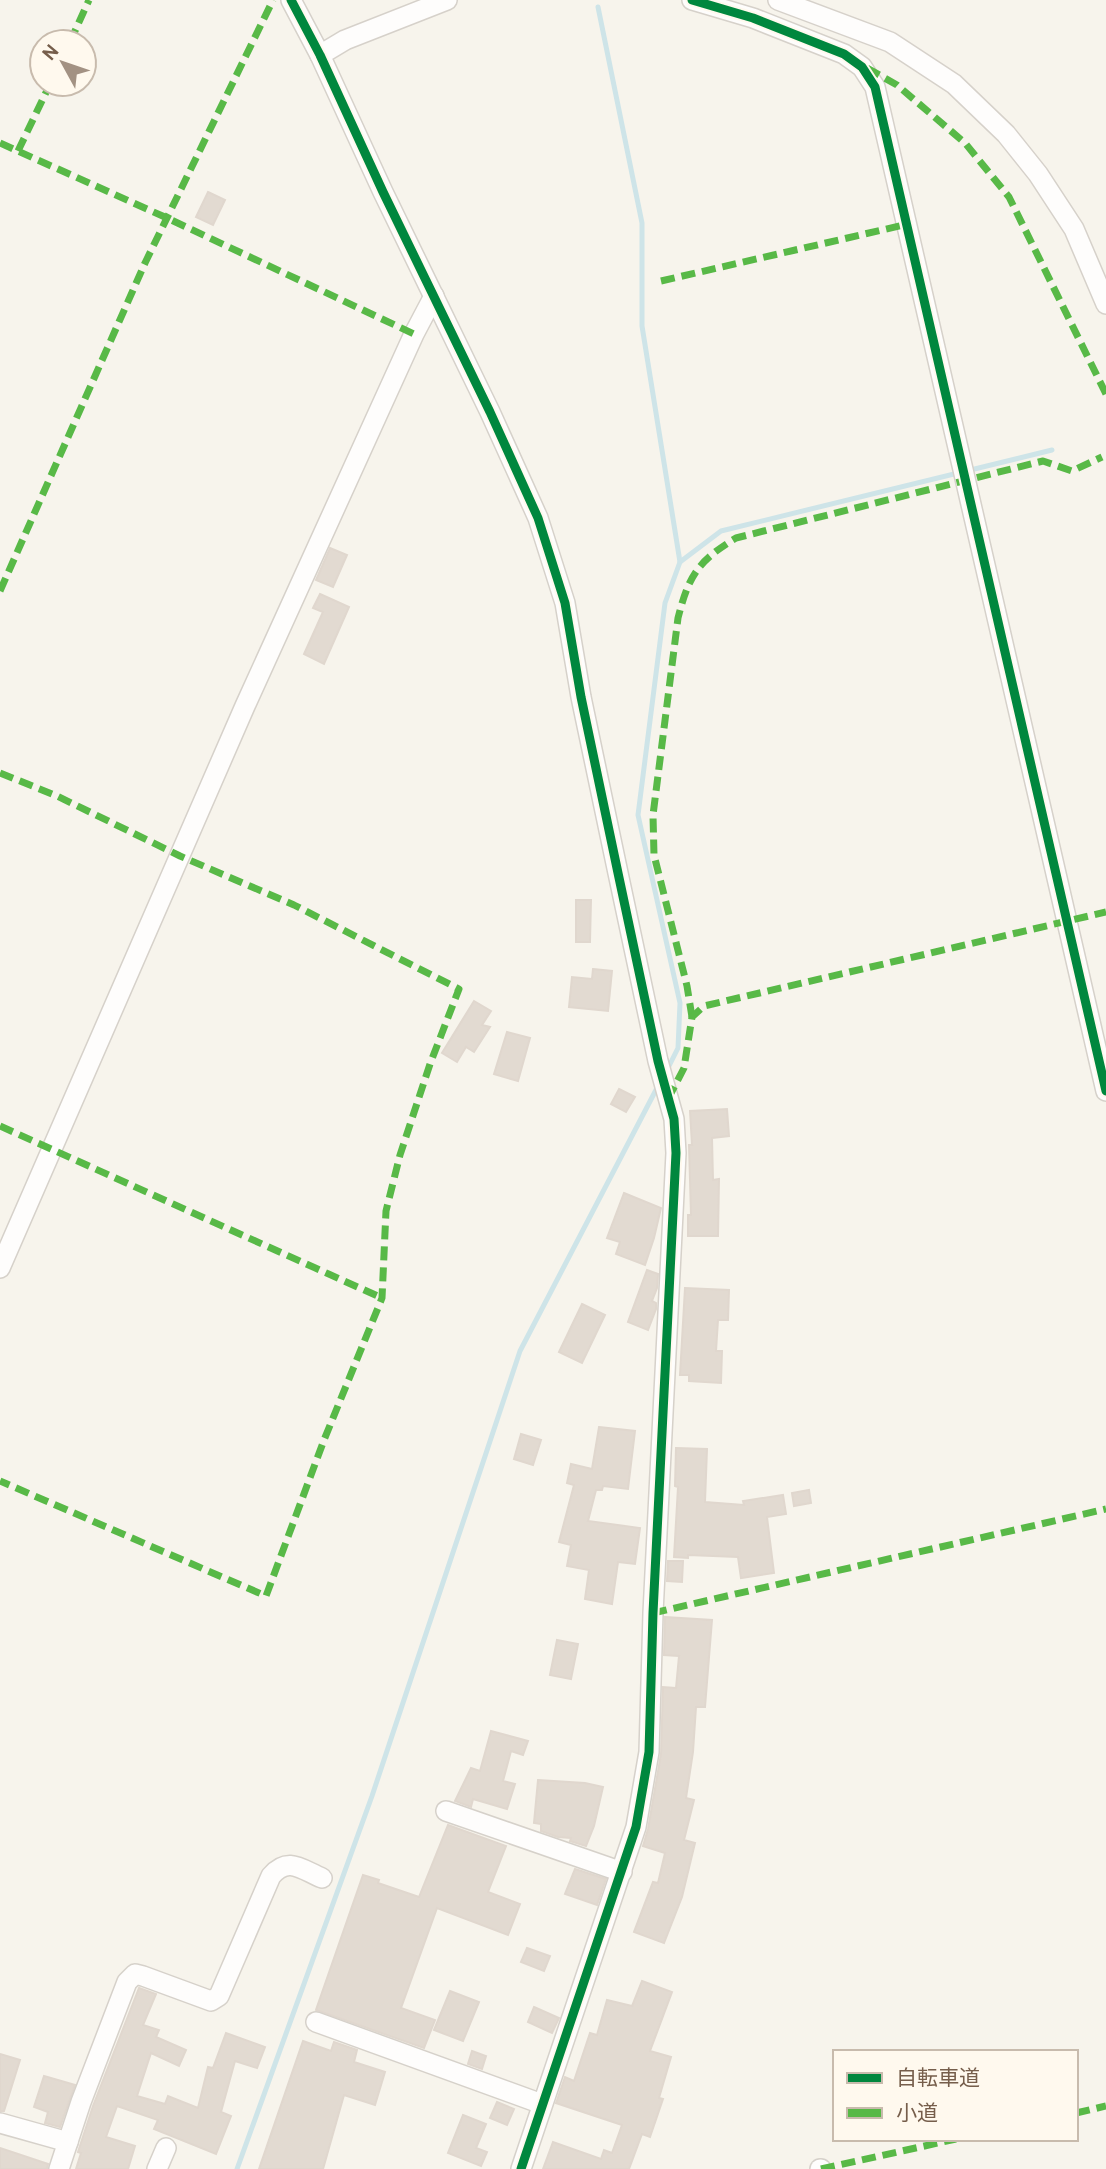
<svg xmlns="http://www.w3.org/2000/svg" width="1106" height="2169" viewBox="0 0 1106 2169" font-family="Overpass,'Noto Sans JP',sans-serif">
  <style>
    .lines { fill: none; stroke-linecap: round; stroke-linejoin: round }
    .stream { stroke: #cee4e8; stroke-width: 5 }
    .building { fill: #e2dad1; stroke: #e0d7ce; stroke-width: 2 }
    .street-casing { stroke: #d6d1ca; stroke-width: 22 }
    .street { stroke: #fefdfc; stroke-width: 19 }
    .quiet { stroke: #58b947; stroke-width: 7; stroke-dasharray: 14 7; stroke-linecap: butt }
    .cycleway-casing { stroke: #fff9ee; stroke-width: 13 }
    .cycleway { stroke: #00873e; stroke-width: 9 }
  </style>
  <rect width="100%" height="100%" fill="#f7f4ec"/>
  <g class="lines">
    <g class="stream">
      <polyline points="598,7 642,223 642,326 680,562"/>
      <polyline points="666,1072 678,1048 680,1003 638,815 665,603 680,562 721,531 1052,450"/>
      <polyline points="237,2169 372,1796 520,1351 658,1086"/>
    </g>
  </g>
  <g class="building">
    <polygon points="208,192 225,200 213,225 196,217"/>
    <polygon points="330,548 347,555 333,587 316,580"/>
    <polygon points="320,594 349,607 324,664 304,654 323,612 313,608"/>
    <polygon points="576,900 591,900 590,942 576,942"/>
    <polygon points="593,969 612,971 608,1011 569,1007 572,977 592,979"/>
    <polygon points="474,1001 491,1011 482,1025 490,1027 474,1052 466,1047 457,1062 442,1053"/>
    <polygon points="507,1032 530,1038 518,1081 494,1074"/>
    <polygon points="619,1089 635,1097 626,1112 611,1104"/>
    <polygon points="727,1109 729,1136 712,1138 713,1180 719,1179 718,1236 688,1236 688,1215 691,1215 689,1145 692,1145 690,1111"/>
    <polygon points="624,1193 661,1208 654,1238 645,1265 616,1254 620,1242 607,1238"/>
    <polygon points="647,1270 658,1274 657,1288 652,1301 656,1303 656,1309 648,1330 628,1322"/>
    <polygon points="685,1288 729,1290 728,1320 718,1320 716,1351 722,1351 721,1383 689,1381 689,1375 680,1375"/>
    <polygon points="582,1304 605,1315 582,1363 559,1352"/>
    <polygon points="599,1427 635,1431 628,1489 603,1486 602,1490 596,1490 588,1521 640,1528 635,1564 618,1562 612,1604 585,1599 589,1570 567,1566 571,1545 559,1542 574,1485 567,1483 571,1464 592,1469"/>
    <polygon points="521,1434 541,1440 533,1465 514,1459"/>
    <polygon points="676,1448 707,1449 705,1502 744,1505 743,1501 783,1495 786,1514 767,1517 774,1573 741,1578 738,1557 688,1555 688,1558 674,1557 678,1487 675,1486"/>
    <polygon points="809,1490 811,1503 794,1506 792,1493"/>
    <polygon points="668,1561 683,1561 682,1582 667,1581"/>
    <polygon points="665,1617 712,1620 705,1707 696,1707 693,1752 686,1798 694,1800 684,1840 695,1843 682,1897 664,1943 634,1932 653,1882 658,1883 665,1853 643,1846 648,1829 661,1754 663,1687 676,1688 679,1656 664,1655"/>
    <polygon points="557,1640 578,1644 571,1679 550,1675"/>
    <polygon points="491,1731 528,1741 523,1755 511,1751 503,1781 515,1784 507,1809 473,1799 471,1807 455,1801 471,1768 480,1771"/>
    <polygon points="538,1780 585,1783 603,1787 594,1826 586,1846 570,1841 571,1838 558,1837 541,1831 541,1824 534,1823"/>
    <polygon points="448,1825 506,1846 488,1892 520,1904 508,1935 437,1908 401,2008 435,2020 424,2048 316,2010 363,1875 379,1880 378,1883 419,1897"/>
    <polygon points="575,1869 606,1879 597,1905 565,1894"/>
    <polygon points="527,1948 550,1956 544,1971 521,1962"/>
    <polygon points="642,1981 672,1992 650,2051 671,2057 659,2098 663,2099 650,2137 642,2134 629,2169 543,2169 553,2142 601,2159 604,2150 612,2153 622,2125 556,2103 565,2077 574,2081 590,2033 597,2035 607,2000 632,2006"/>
    <polygon points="139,1988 156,1994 143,2025 159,2030 156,2037 186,2050 179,2066 151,2053 137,2096 165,2104 168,2096 198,2108 208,2067 213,2068 226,2033 265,2047 257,2068 235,2061 221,2112 231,2116 216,2154 154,2129 158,2120 117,2106 106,2137 135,2146 128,2169 76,2169 81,2153 78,2152 93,2106"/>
    <polygon points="450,1991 479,2002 463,2041 434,2030"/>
    <polygon points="534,2007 559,2018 552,2033 528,2022"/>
    <polygon points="303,2041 331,2051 334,2042 357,2050 354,2062 385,2072 375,2105 344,2095 323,2169 259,2169"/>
    <polygon points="472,2051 486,2056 482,2069 468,2064"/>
    <polygon points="0,2054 20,2060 4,2111 0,2111"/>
    <polygon points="44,2076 75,2085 60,2127 45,2123 48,2112 34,2107"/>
    <polygon points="497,2102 514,2109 507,2125 490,2118"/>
    <polygon points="463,2115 486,2124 476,2148 487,2152 481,2166 448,2153"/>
    <polygon points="0,2148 48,2164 47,2169 0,2169"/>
  </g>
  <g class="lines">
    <g class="street-casing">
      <g id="street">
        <polyline points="291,0 320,55 383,192 490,412 538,518 565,603 581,697 618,873 658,1061 674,1119 676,1153 653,1613 649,1752 636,1827 521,2169"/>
        <polyline points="692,0 753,18 844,54 862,67 875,87 1106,1091"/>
        <polyline points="778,0 890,42 954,84 1006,134 1038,174 1074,229 1106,304"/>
        <polyline points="320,55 345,40 447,0"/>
        <polyline points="0,1268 245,706 414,334 434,296"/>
        <polyline points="446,1811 622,1872"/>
        <polyline points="316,2022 542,2104"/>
        <polyline points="0,2123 68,2142"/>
        <path d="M59,2169L81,2102L127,1982L135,1974L143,1976L211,2001L219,1996L271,1876C288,1856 301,1869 322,1878"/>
        <polyline points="157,2169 166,2148"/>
        <polyline points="820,2169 821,2169"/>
      </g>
    </g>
    <use href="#street" class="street"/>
    <g class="quiet">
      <polyline points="70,42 89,0"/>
      <polyline points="867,68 897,85 965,143 1009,197 1106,394"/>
      <polyline points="0,143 167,218 414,334"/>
      <polyline points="18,151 50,84"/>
      <polyline points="661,281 908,224"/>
      <polyline points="0,591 145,263 273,0"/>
      <polyline points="0,773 57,796 180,856 294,905 459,989 430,1064 400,1155 386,1211 382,1298 324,1440 266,1596 0,1481"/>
      <path d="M692,1017L687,986L654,855L653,815L678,618C689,575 698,561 736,538L1043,461L1072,471L1102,457"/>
      <polyline points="668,1099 684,1068 692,1017 704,1006 1106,912"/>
      <polyline points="0,1126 382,1298"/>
      <polyline points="653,1613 1106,1509"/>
      <polyline points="1076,2113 1106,2106"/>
      <polyline points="821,2169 956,2139"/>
    </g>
    <g class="cycleway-casing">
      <g id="cycleway">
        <polyline points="291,0 320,55 383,192 490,412 538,518 565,603 581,697 618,873 658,1061 674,1119 676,1153 653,1613 649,1752 636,1827 521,2169"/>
        <polyline points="692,0 753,18 844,54 862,67 875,87 1106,1091"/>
      </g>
    </g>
    <use href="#cycleway" class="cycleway"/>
  </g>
  <rect x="833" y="2050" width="245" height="91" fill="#fff9ee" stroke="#c8bbad" stroke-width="2"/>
  <rect x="847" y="2073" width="35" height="10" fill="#00873e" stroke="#c8bbad" stroke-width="2"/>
  <text x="896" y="2085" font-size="21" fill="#765e4b">自転車道</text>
  <rect x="847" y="2108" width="35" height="10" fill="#58b947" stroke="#c8bbad" stroke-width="2"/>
  <text x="896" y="2120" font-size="21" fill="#765e4b">小道</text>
  <g transform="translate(63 63) rotate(310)"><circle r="33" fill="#fff9ee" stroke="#c8bbad" stroke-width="2"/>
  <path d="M0-5L12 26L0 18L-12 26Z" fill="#a39283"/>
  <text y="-10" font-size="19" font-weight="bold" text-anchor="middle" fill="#765e4b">N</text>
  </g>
</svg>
